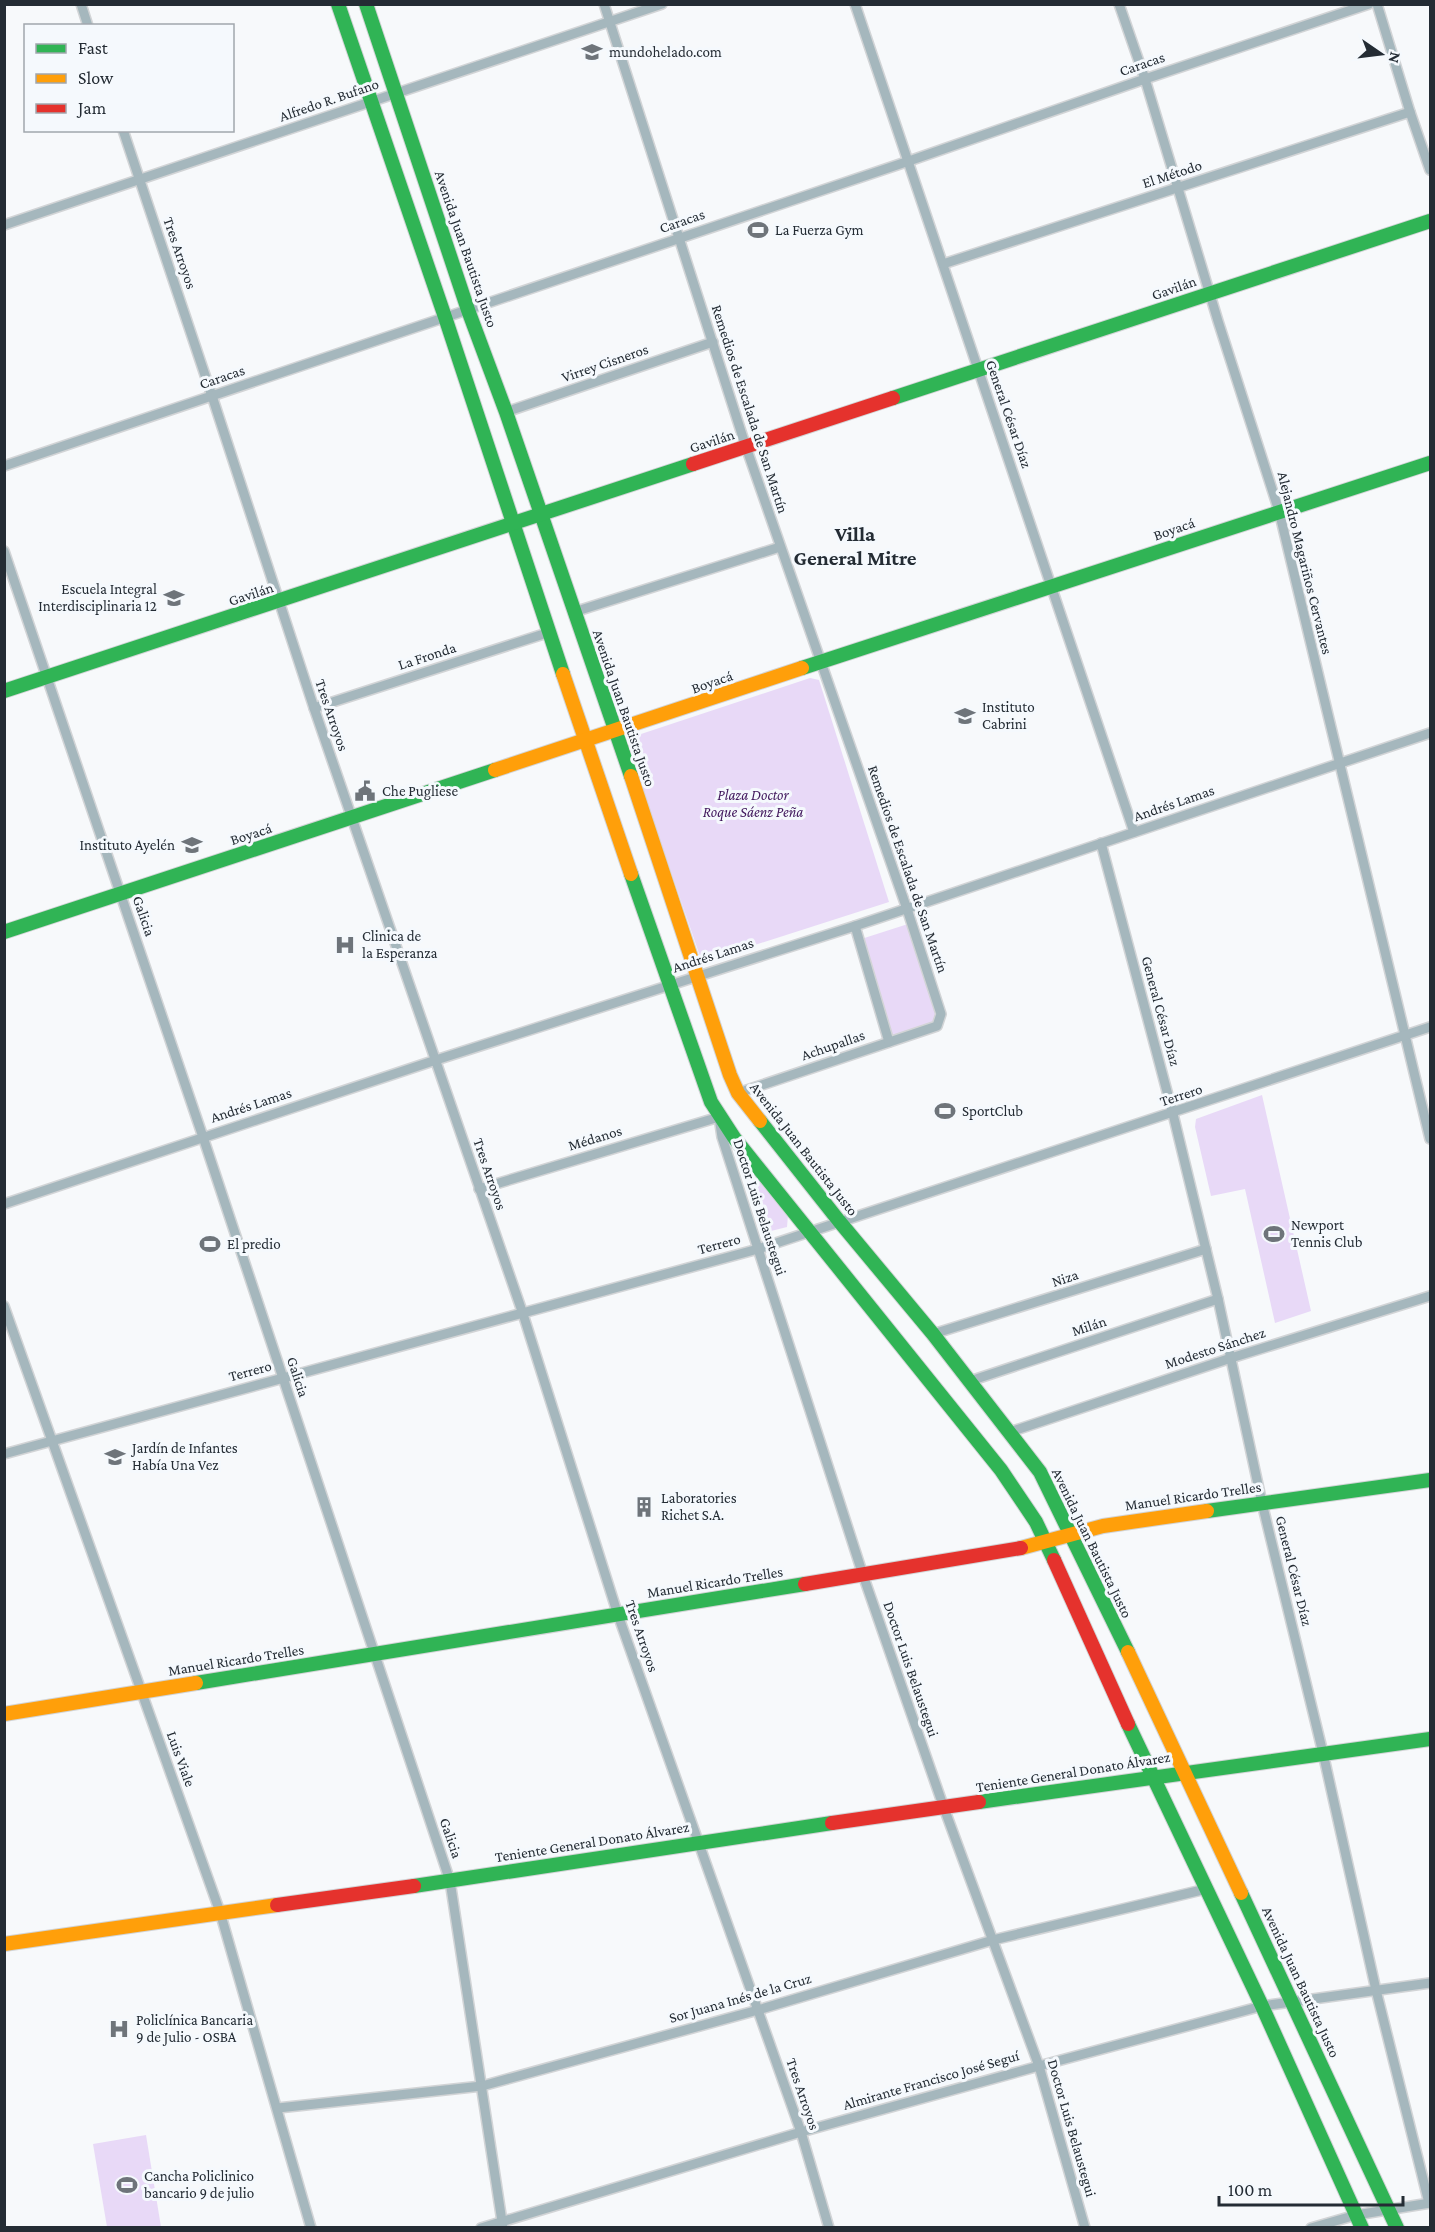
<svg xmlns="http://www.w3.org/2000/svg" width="1435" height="2232" viewBox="0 0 1435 2232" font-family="'Crimson Pro',serif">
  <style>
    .green { fill: #e8d9f7 }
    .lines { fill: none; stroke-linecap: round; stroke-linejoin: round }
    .street-casing { stroke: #d2d4d6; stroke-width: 12 }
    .fast-casing { stroke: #d2d4d6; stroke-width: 16 }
    .slow-casing { stroke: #d2d4d6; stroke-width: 16 }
    .jam-casing { stroke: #d2d4d6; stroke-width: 16 }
    .street { stroke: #a5b7bd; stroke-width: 9 }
    .fast { stroke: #30b455; stroke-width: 14 }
    .slow { stroke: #ff9f0a; stroke-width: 14 }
    .jam { stroke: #e5322d; stroke-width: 14 }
    .labels { text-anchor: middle; stroke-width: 6; stroke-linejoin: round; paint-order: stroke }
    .poi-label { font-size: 15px; fill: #242c34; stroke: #f5f9fd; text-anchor: start }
    .street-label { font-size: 15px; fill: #242c34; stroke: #f5f9fd }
    .park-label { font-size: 15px; font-style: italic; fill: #40175c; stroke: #f5f9fd }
    .district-label { font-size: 21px; font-weight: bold; fill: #242c34; stroke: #f5f9fd }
  </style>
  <rect width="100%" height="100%" fill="#f7f9fb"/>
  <g class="green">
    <polygon points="810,678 819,680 889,902 702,962 628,747 632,737"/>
    <polygon points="908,924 940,1023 887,1041 855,941"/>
    <polygon points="1262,1095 1311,1311 1275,1323 1245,1189 1211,1196 1195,1127 1196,1119"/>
    <polygon points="761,1182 788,1215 787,1227 771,1231 765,1226 751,1188"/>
    <polygon points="146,2135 161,2227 107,2227 93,2144"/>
  </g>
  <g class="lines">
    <g class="street-casing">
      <g id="street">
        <polyline points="81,4 88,26"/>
        <polyline points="604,4 746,447 907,909 941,1014 937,1026 738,1093"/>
        <polyline points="855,4 1134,832"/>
        <polyline points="1119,4 1145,79 1218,321 1279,511 1430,1139"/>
        <polyline points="1377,4 1410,112 1430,170"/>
        <polyline points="123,130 212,396 314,708 523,1314 618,1615 801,2132 829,2228"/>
        <polyline points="4,225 662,4"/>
        <polyline points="943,264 1410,112"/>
        <polyline points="506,412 713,342"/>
        <polyline points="4,466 909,161 1145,79 1369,4"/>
        <polyline points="4,551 203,1137 450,1881 503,2228"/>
        <polyline points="574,612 780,547"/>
        <polyline points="314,708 550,632"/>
        <polyline points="1101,843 1173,1114 1218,1299 1262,1503 1323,1753 1376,1990 1429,2203"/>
        <polyline points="855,926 889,1042"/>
        <polyline points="479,1189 719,1117 722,1137 863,1575 944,1808 1039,2066 1085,2228"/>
        <polyline points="4,1204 436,1060 855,926 1430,733"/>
        <polyline points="4,1306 220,1912 311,2228"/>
        <polyline points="933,1334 1206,1249"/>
        <polyline points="970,1381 1218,1299"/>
        <polyline points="1010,1432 1231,1358 1430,1296"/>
        <polyline points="4,1454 758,1249 1430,1027"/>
        <polyline points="278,2108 482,2086 758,2010 993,1940 1206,1889"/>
        <polyline points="481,2228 801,2132 1039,2066 1262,2006 1430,1983"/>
        <polyline points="1311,2228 1356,2215 1430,2203"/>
      </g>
    </g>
    <g class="fast-casing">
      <g id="fast">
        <polyline points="338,4 445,317 563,674"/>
        <polyline points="366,4 468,310 506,412 631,776"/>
        <polyline points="893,398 1430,221"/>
        <polyline points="802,668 1430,463"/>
        <polyline points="4,691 693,464"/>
        <polyline points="631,874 711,1102 735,1139 1001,1470 1036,1522 1054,1560"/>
        <polyline points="4,932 495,770"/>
        <polyline points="760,1121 839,1221 933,1334 1040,1472 1128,1652"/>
        <polyline points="1207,1511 1430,1480"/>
        <polyline points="196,1683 805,1584"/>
        <polyline points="1128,1724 1262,2006 1362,2228"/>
        <polyline points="979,1802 1430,1739"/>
        <polyline points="414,1886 832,1823"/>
        <polyline points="1241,1893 1397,2228"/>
      </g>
    </g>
    <g class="slow-casing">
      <g id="slow">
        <polyline points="563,674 631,874"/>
        <polyline points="495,770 802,668"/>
        <polyline points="631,776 730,1075 738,1093 760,1121"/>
        <polyline points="1021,1548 1103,1526 1207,1511"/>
        <polyline points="1128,1652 1241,1893"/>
        <polyline points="4,1714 196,1683"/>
        <polyline points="4,1944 277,1905"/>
      </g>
    </g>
    <g class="jam-casing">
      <g id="jam">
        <polyline points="693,464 893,398"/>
        <polyline points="1054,1560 1128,1724"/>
        <polyline points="805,1584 1021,1548"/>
        <polyline points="832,1823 979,1802"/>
        <polyline points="277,1905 414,1886"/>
      </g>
    </g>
    <use href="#street" class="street"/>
    <use href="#fast" class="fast"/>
    <use href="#slow" class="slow"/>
    <use href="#jam" class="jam"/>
  </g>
  <defs>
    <g id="university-bare" transform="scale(1.62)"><path d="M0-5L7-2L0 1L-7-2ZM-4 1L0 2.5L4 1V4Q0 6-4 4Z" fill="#6e747a" stroke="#f5f9fd" stroke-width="2.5" paint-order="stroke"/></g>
    <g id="stadium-bare" transform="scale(1.62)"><path d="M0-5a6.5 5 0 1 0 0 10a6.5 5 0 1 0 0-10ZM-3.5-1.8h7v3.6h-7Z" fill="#6e747a" stroke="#f5f9fd" stroke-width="2.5" paint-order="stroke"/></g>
    <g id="school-bare" transform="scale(1.62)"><path d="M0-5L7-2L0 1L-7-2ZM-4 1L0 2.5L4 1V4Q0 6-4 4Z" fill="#6e747a" stroke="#f5f9fd" stroke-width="2.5" paint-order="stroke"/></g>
    <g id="civic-bare" transform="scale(1.62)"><path d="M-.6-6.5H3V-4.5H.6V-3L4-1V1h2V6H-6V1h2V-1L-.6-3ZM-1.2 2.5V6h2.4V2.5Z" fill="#6e747a" stroke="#f5f9fd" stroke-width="2.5" paint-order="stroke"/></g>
    <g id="hospital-bare" transform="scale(1.62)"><path d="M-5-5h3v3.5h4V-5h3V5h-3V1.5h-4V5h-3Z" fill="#6e747a" stroke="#f5f9fd" stroke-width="2.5" paint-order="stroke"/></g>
    <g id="building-bare" transform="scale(1.62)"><path d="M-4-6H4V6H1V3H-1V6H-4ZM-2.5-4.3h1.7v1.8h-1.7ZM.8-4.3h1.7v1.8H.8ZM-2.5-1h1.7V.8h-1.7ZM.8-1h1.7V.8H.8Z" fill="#6e747a" stroke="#f5f9fd" stroke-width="2.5" paint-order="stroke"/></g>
  </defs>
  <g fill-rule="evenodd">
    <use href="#university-bare" x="592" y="52"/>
    <use href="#stadium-bare" x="758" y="230"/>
    <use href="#school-bare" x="174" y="598"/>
    <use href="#school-bare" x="965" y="716"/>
    <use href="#civic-bare" x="365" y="791"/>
    <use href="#school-bare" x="192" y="845"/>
    <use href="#hospital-bare" x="345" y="945"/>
    <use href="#stadium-bare" x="945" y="1111"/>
    <use href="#stadium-bare" x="1274" y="1234"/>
    <use href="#stadium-bare" x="210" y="1244"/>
    <use href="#school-bare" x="115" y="1457"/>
    <use href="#building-bare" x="644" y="1507"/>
    <use href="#hospital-bare" x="119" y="2029"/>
    <use href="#stadium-bare" x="127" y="2185"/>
  </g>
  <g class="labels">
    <g class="poi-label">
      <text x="609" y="57">mundohelado.com</text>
      <text x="775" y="235">La Fuerza Gym</text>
      <text x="157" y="594" text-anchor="end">Escuela Integral<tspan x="157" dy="17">Interdisciplinaria 12</tspan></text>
      <text x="982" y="712">Instituto<tspan x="982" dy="17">Cabrini</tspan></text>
      <text x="382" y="796">Che Pugliese</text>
      <text x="175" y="850" text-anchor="end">Instituto Ayelén</text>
      <text x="362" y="941">Clinica de<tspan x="362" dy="17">la Esperanza</tspan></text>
      <text x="962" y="1116">SportClub</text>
      <text x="1291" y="1230">Newport<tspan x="1291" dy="17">Tennis Club</tspan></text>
      <text x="227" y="1249">El predio</text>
      <text x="132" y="1453">Jardín de Infantes<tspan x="132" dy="17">Había Una Vez</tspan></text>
      <text x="661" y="1503">Laboratories<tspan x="661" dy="17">Richet S.A.</tspan></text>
      <text x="136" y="2025">Policlínica Bancaria<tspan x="136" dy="17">9 de Julio - OSBA</tspan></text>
      <text x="144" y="2181">Cancha Policlinico<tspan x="144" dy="17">bancario 9 de julio</tspan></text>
    </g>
    <g class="street-label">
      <text transform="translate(1142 64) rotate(-19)" y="5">Caracas</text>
      <text transform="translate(329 100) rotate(-19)" y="5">Alfredo R. Bufano</text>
      <text transform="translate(1172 174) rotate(-18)" y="5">El Método</text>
      <text transform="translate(682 221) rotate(-19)" y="5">Caracas</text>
      <text transform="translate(466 249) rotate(71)" y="5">Avenida Juan Bautista Justo</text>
      <text transform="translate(180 253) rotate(71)" y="5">Tres Arroyos</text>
      <text transform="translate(1174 288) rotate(-19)" y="5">Gavilán</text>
      <text transform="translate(605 363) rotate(-19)" y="5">Virrey Cisneros</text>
      <text transform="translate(222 377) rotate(-19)" y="5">Caracas</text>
      <text transform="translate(750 409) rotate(72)" y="5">Remedios de Escalada de San Martín</text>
      <text transform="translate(1009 414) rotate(71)" y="5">General César Díaz</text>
      <text transform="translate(712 441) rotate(-18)" y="5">Gavilán</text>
      <text transform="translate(1174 529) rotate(-19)" y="5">Boyacá</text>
      <text transform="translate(1305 563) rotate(76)" y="5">Alejandro Magariños Cervantes</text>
      <text transform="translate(251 594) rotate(-18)" y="5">Gavilán</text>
      <text transform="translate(427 656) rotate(-18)" y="5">La Fronda</text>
      <text transform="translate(712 682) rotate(-19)" y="5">Boyacá</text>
      <text transform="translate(624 708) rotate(71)" y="5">Avenida Juan Bautista Justo</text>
      <text transform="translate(332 715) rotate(71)" y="5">Tres Arroyos</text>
      <text transform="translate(1174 803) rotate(-19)" y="5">Andrés Lamas</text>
      <text transform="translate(251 834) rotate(-18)" y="5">Boyacá</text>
      <text transform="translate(908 869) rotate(71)" y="5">Remedios de Escalada de San Martín</text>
      <text transform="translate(144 916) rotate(71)" y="5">Galicia</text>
      <text transform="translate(713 955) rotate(-18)" y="5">Andrés Lamas</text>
      <text transform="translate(1161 1011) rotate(75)" y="5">General César Díaz</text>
      <text transform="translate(833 1045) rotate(-19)" y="5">Achupallas</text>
      <text transform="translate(1181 1095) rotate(-18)" y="5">Terrero</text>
      <text transform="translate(251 1105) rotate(-18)" y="5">Andrés Lamas</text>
      <text transform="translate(595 1138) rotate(-17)" y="5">Médanos</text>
      <text transform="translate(804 1149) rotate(52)" y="5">Avenida Juan Bautista Justo</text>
      <text transform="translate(490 1174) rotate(71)" y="5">Tres Arroyos</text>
      <text transform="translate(760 1207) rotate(72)" y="5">Doctor Luis Belaustegui</text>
      <text transform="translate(719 1244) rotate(-15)" y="5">Terrero</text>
      <text transform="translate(1065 1278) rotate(-18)" y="5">Niza</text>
      <text transform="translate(1089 1326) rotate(-18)" y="5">Milán</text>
      <text transform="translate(1215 1348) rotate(-18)" y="5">Modesto Sánchez</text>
      <text transform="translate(250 1371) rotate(-15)" y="5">Terrero</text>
      <text transform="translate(298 1377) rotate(72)" y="5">Galicia</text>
      <text transform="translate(1193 1496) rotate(-8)" y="5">Manuel Ricardo Trelles</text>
      <text transform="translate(1092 1543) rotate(64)" y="5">Avenida Juan Bautista Justo</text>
      <text transform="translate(1294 1571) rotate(76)" y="5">General César Díaz</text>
      <text transform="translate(715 1582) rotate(-9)" y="5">Manuel Ricardo Trelles</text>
      <text transform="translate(642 1636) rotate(71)" y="5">Tres Arroyos</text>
      <text transform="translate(236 1660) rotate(-9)" y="5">Manuel Ricardo Trelles</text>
      <text transform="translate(911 1669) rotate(71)" y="5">Doctor Luis Belaustegui</text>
      <text transform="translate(181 1759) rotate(70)" y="5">Luis Viale</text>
      <text transform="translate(1073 1772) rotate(-9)" y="5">Teniente General Donato Álvarez</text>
      <text transform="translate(451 1838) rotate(71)" y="5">Galicia</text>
      <text transform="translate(592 1842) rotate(-9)" y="5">Teniente General Donato Álvarez</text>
      <text transform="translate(1301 1982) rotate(65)" y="5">Avenida Juan Bautista Justo</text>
      <text transform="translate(740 1998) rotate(-16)" y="5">Sor Juana Inés de la Cruz</text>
      <text transform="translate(931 2080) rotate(-16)" y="5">Almirante Francisco José Seguí</text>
      <text transform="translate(803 2094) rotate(71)" y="5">Tres Arroyos</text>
      <text transform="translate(1072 2128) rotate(74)" y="5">Doctor Luis Belaustegui</text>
    </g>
    <g class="park-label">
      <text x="753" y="800">Plaza Doctor<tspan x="753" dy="17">Roque Sáenz Peña</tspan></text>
    </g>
    <g class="district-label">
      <text x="855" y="541">Villa<tspan x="855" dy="24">General Mitre</tspan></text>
    </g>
  </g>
  <rect width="1435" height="2232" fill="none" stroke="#242c34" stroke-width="12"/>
  <rect x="24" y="24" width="210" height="108" fill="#f5f9fd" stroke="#a1a7ad" stroke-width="1.5"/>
  <rect x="36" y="44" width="30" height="9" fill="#30b455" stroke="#a1a7ad" stroke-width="1.5"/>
  <text x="78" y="54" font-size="18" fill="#242c34">Fast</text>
  <rect x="36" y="74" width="30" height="9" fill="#ff9f0a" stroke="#a1a7ad" stroke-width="1.5"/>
  <text x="78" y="84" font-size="18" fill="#242c34">Slow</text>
  <rect x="36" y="104" width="30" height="9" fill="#e5322d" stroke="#a1a7ad" stroke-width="1.5"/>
  <text x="78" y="114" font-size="18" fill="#242c34">Jam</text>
  <g transform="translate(1381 54) rotate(104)" stroke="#f5f9fd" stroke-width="4.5" paint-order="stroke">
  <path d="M0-4.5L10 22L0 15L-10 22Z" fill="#242c34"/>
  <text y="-9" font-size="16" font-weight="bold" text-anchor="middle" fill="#242c34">N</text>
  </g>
  <path d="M1219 2196v9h184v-9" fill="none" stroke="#242c34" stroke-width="3"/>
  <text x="1228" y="2196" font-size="18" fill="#242c34" stroke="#f5f9fd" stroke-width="4.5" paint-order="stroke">100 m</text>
</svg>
